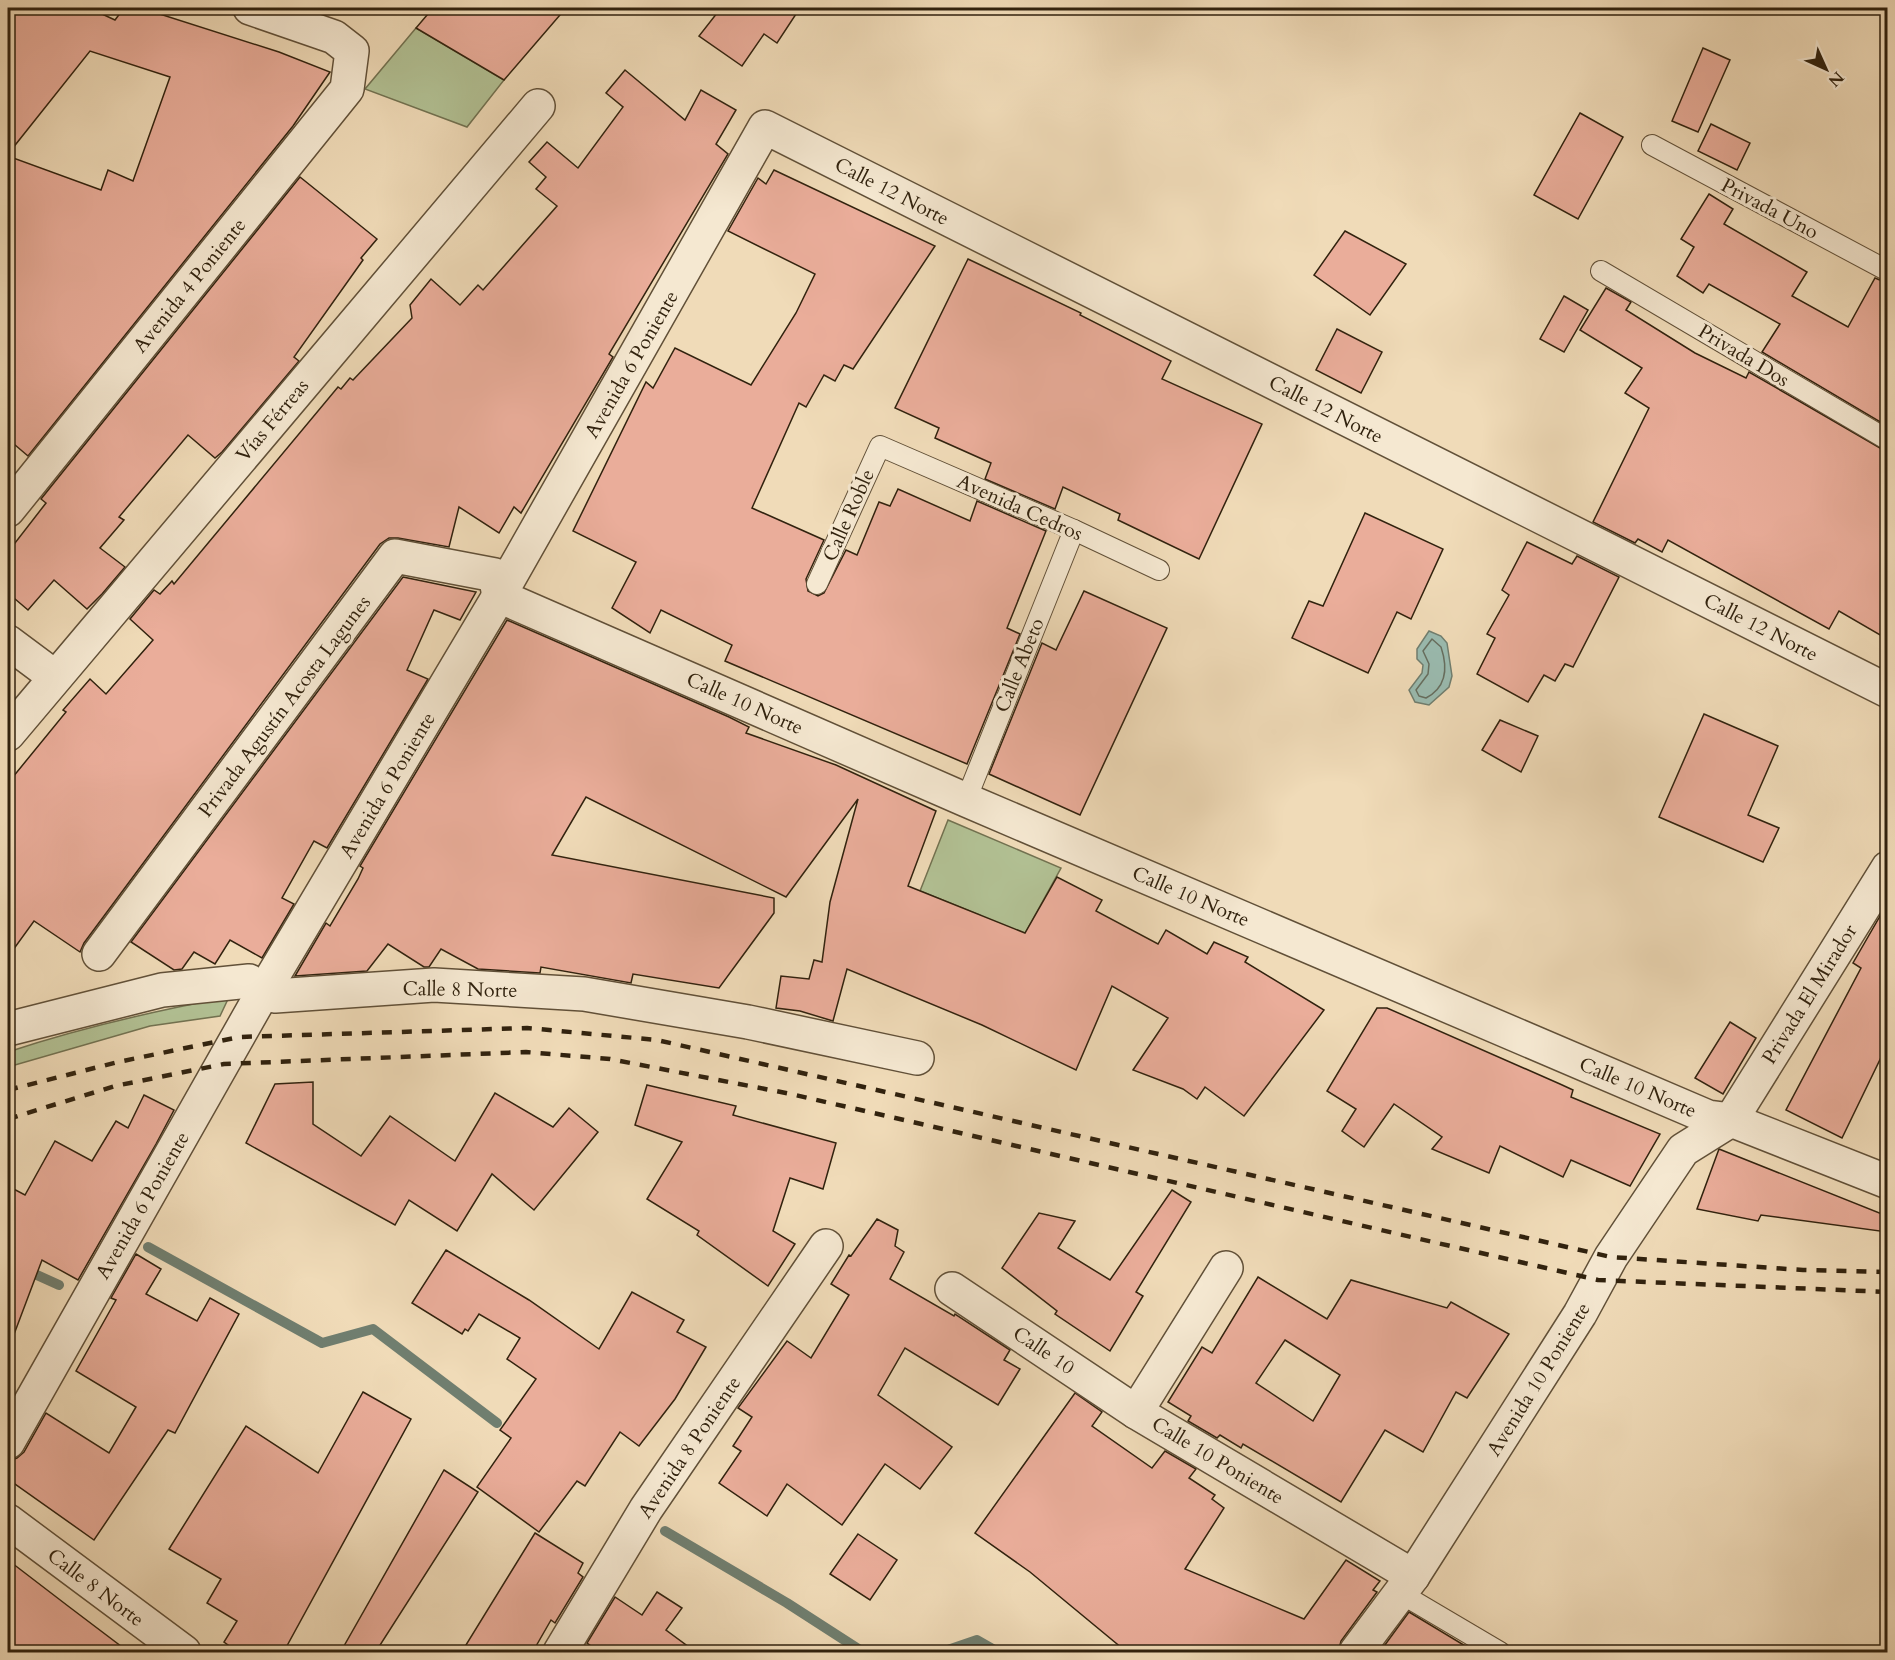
<svg xmlns="http://www.w3.org/2000/svg" width="1895" height="1660" viewBox="0 0 1895 1660" font-family="Cardo,serif">
  <style>
    .green { fill: #b2c194; stroke: #727251; stroke-width: 1.5 }
    .water { fill: #9abbb0; stroke: #707e6f; stroke-width: 1.5 }
    .lines { fill: none; stroke-linecap: round; stroke-linejoin: round }
    .shore { stroke: #666e5f; stroke-width: 1.5 }
    .stream { stroke: #707e6f; stroke-width: 10 }
    .building { fill: #eaad9a; stroke: #31220e; stroke-width: 1.5; fill-rule: evenodd }
    .lane-casing { stroke: #615038; stroke-width: 22 }
    .street-casing { stroke: #615038; stroke-width: 36 }
    .lane { stroke: #f5e8d1; stroke-width: 20 }
    .street { stroke: #f5e8d1; stroke-width: 33 }
    .rail { stroke: #31220e; stroke-width: 4.5; stroke-dasharray: 10 10; stroke-linecap: butt }
    .labels { text-anchor: middle; stroke-width: 6; stroke-linejoin: round; paint-order: stroke }
    .street-label { font-size: 20px; fill: #31220e; stroke: #f5e8d1 }
  </style>
  <rect width="100%" height="100%" fill="#f0dbb8"/>
  <filter id="stains"><feTurbulence type="fractalNoise" baseFrequency=".00333" numOctaves="4"/><feColorMatrix values="0 0 0 0 .2 0 0 0 0 .09 0 0 0 0 .02 0 0 0 .5 -.17"/></filter>
  <radialGradient id="worn" r=".72"><stop offset=".6" stop-color="#630" stop-opacity="0"/><stop offset="1" stop-color="#630" stop-opacity=".3"/></radialGradient>
  <g class="green">
    <polygon points="416,28 504,80 467,127 365,89"/>
    <polygon points="948,820 1061,868 1012,957 980,915 920,891"/>
    <path d="M229,997L220,1016L150,1026L8,1067V1052C80,1028 154,1011 229,997Z"/>
  </g>
  <polygon class="water" points="1429,631 1441,636 1447,643 1452,676 1449,687 1429,705 1415,702 1409,690 1422,673 1423,665 1417,659 1417,649"/>
  <g class="lines">
    <path class="shore" d="M1432,639L1441,647C1448,668 1447,687 1426,698L1419,696L1416,690L1428,674L1429,664L1423,651Z"/>
    <g class="stream">
      <polyline points="148,1247 322,1343 373,1329 497,1423"/>
      <polyline points="8,1262 59,1285"/>
      <polyline points="665,1531 787,1603 863,1652"/>
      <polyline points="942,1652 977,1640 998,1652"/>
    </g>
  </g>
  <g class="building">
    <polygon points="8,8 89,8 115,20 124,8 141,8 279,52 330,72 293,126 28,456 8,439 8,156 101,190 108,170 133,181 170,77 90,51 8,154"/>
    <polygon points="433,8 566,8 504,80 416,28"/>
    <polygon points="721,8 800,8 777,43 764,34 742,66 699,36"/>
    <polygon points="1703,48 1730,60 1698,132 1672,121"/>
    <polygon points="625,70 685,120 701,90 736,110 716,144 728,154 609,354 613,357 521,513 514,507 499,533 459,507 449,547 398,538 389,538 380,544 84,943 80,952 34,921 8,957 8,783 66,712 63,710 90,679 106,694 153,640 130,619 154,590 160,594 172,581 174,584 338,387 341,389 350,378 353,380 412,318 410,305 431,279 460,305 478,285 483,290 557,206 536,189 546,177 529,162 547,142 578,168 623,107 606,93"/>
    <polygon points="1580,113 1623,137 1578,219 1534,195"/>
    <polygon points="1711,124 1750,143 1737,170 1698,151"/>
    <polygon points="774,170 935,246 853,369 844,365 835,381 824,375 806,407 799,403 752,508 824,540 806,579 808,591 818,596 824,593 846,550 857,555 879,502 890,506 898,489 970,521 977,501 1046,531 1007,628 1020,634 967,764 725,661 732,645 661,610 650,633 612,608 636,562 573,531 646,382 653,388 675,348 751,385 796,313 815,274 728,231 758,178 766,184"/>
    <polygon points="300,177 377,239 361,258 363,260 294,357 299,361 222,452 215,458 188,435 119,517 124,520 100,548 125,567 102,594 87,609 54,580 28,610 8,593 8,552 46,503 41,499"/>
    <polygon points="1709,194 1733,209 1724,224 1807,272 1792,296 1848,327 1875,278 1887,283 1887,426 1762,352 1780,324 1709,284 1703,293 1677,276 1694,247 1681,239"/>
    <polygon points="1345,231 1406,264 1370,315 1314,275"/>
    <polygon points="968,259 1081,313 1080,315 1171,361 1162,379 1262,424 1199,559 1118,520 1120,514 1063,487 1055,509 985,479 991,463 935,438 939,428 895,408"/>
    <polygon points="1606,288 1631,302 1626,310 1695,353 1746,378 1749,372 1887,452 1887,639 1839,611 1829,629 1668,540 1662,552 1638,539 1635,543 1593,522 1649,408 1625,393 1642,368 1580,330"/>
    <polygon points="1564,296 1588,310 1564,352 1540,339"/>
    <polygon points="1337,329 1382,352 1361,393 1316,370"/>
    <polygon points="1365,513 1443,549 1411,619 1397,612 1368,673 1292,638 1309,601 1323,606"/>
    <polygon points="1527,542 1572,564 1577,556 1619,577 1573,667 1565,664 1555,681 1544,675 1528,702 1477,674 1495,638 1487,634 1509,595 1502,590"/>
    <polygon points="403,577 476,592 460,620 434,610 407,670 428,679 327,848 314,841 282,898 294,904 262,958 230,940 215,964 194,952 182,969 174,970 131,942"/>
    <polygon points="1084,591 1167,628 1080,815 989,774 1042,643 1056,650"/>
    <polygon points="507,620 729,717 749,727 746,733 836,765 936,811 908,886 1025,933 1057,877 1102,900 1096,911 1158,944 1166,930 1207,954 1214,942 1248,957 1245,962 1324,1010 1244,1116 1205,1087 1197,1099 1183,1089 1133,1070 1168,1018 1112,986 1076,1070 982,1025 847,969 833,1021 800,1011 776,1008 781,976 809,979 814,960 822,962 830,902 858,799 786,897 586,797 552,855 774,898 774,913 719,988 633,974 631,983 541,967 540,973 478,969 441,949 429,967 424,967 388,944 367,971 295,976 326,923 330,926 358,879 363,868 360,866"/>
    <polygon points="1704,714 1778,746 1748,815 1779,828 1763,862 1659,817"/>
    <polygon points="1500,720 1538,736 1521,772 1482,750"/>
    <polygon points="1887,904 1887,1045 1842,1138 1786,1110 1861,968 1853,963"/>
    <polygon points="1377,1008 1387,1008 1560,1084 1573,1090 1571,1097 1660,1134 1630,1186 1571,1160 1563,1177 1500,1146 1489,1173 1432,1149 1442,1137 1394,1104 1364,1147 1342,1131 1356,1109 1327,1091"/>
    <polygon points="1730,1022 1756,1038 1723,1094 1695,1078"/>
    <polygon points="313,1082 313,1124 361,1156 390,1116 455,1161 495,1093 553,1127 569,1108 598,1132 534,1210 492,1174 457,1231 409,1200 395,1225 246,1143 275,1084"/>
    <polygon points="647,1085 736,1106 733,1115 836,1143 823,1189 790,1178 773,1231 795,1244 768,1286 697,1235 699,1231 647,1199 682,1142 635,1125"/>
    <polygon points="144,1095 174,1110 156,1144 78,1280 42,1260 10,1345 8,1344 8,1186 25,1195 55,1141 92,1161 116,1121 128,1128"/>
    <polygon points="1719,1149 1887,1216 1887,1232 1761,1215 1758,1221 1697,1209"/>
    <polygon points="1172,1190 1191,1202 1136,1292 1143,1296 1110,1351 1055,1314 1057,1311 1002,1268 1039,1213 1075,1221 1058,1248 1110,1280"/>
    <polygon points="877,1219 898,1230 895,1246 904,1252 890,1279 954,1316 955,1314 1010,1350 1004,1360 1020,1369 998,1405 905,1348 878,1395 952,1447 920,1489 885,1464 842,1525 787,1484 767,1516 719,1483 741,1451 733,1446 752,1417 738,1408 787,1341 811,1358 849,1295 831,1284 849,1255 851,1256"/>
    <polygon points="446,1250 529,1300 599,1349 632,1292 684,1320 677,1332 706,1347 675,1399 639,1446 620,1432 585,1486 577,1481 539,1532 477,1487 511,1438 500,1430 536,1379 507,1359 520,1338 479,1314 468,1331 465,1329 462,1334 412,1303"/>
    <polygon points="136,1254 161,1269 146,1294 197,1321 210,1298 239,1314 175,1433 168,1430 94,1540 8,1479 8,1461 17,1458 24,1452 46,1413 109,1453 136,1407 76,1371 116,1300 111,1298"/>
    <path d="M1258,1277L1327,1319L1351,1280L1447,1308L1451,1302L1509,1334L1467,1398L1456,1392L1423,1452L1385,1430L1341,1502L1243,1444L1241,1448L1220,1435L1217,1438L1188,1421L1191,1416L1168,1402L1202,1347L1212,1353ZM1285,1340L1340,1375L1313,1421L1256,1383Z"/>
    <polygon points="363,1392 411,1419 283,1653 239,1653 224,1642 237,1621 207,1603 221,1579 169,1549 246,1426 318,1473"/>
    <polygon points="1075,1393 1102,1412 1092,1426 1152,1468 1165,1451 1196,1469 1189,1478 1215,1495 1212,1499 1224,1508 1185,1569 1304,1619 1346,1560 1380,1581 1373,1590 1377,1592 1341,1641 1338,1653 1128,1653 1030,1572 975,1533"/>
    <polygon points="444,1470 478,1492 375,1653 340,1653"/>
    <polygon points="535,1533 583,1563 578,1573 583,1577 555,1623 551,1620 532,1653 461,1653"/>
    <polygon points="858,1534 897,1560 870,1600 830,1574"/>
    <polygon points="8,1560 68,1606 130,1653 8,1653"/>
    <polygon points="657,1592 682,1608 666,1630 697,1653 601,1653 587,1643 615,1597 642,1615"/>
    <polygon points="1409,1612 1477,1653 1379,1653"/>
  </g>
  <g class="lines">
    <g class="lane-casing">
      <g id="lane">
        <polyline points="1652,145 1888,271"/>
        <polyline points="1601,271 1888,440"/>
        <polyline points="817,584 880,446 1074,530 1159,570"/>
        <polyline points="966,800 1074,530"/>
        <polyline points="1400,1593 1500,1652"/>
      </g>
    </g>
    <g class="street-casing">
      <g id="street">
        <polyline points="8,510 347,89 352,51 334,37 250,8"/>
        <polyline points="8,642 55,677"/>
        <polyline points="8,734 538,106"/>
        <polyline points="99,954 395,556 495,575 499,596 966,800 1708,1117 1731,1120 1888,1182"/>
        <polyline points="8,1029 162,990 249,981 262,994 275,996 434,985 584,994 748,1022 917,1058"/>
        <polyline points="952,1289 1136,1412 1413,1576"/>
        <polyline points="1136,1412 1226,1268"/>
        <polyline points="8,1442 262,994 499,596 765,127 1888,691"/>
        <polyline points="8,1521 184,1652"/>
        <polyline points="560,1652 646,1509 826,1246"/>
        <polyline points="1356,1652 1413,1576 1580,1314 1611,1257 1683,1150 1731,1120 1888,868"/>
      </g>
    </g>
    <use href="#lane" class="lane"/>
    <use href="#street" class="street"/>
    <g class="rail">
      <polyline points="8,1090 118,1062 239,1037 527,1028 657,1040 1611,1257 1803,1270 1888,1272"/>
      <polyline points="8,1119 115,1086 224,1064 526,1052 610,1059 791,1094 1598,1280 1888,1292"/>
    </g>
  </g>
  <g class="labels">
    <g class="street-label">
      <text transform="translate(892 191) rotate(27)" y="7">Calle 12 Norte</text>
      <text transform="translate(1770 208) rotate(28)" y="7">Privada Uno</text>
      <text transform="translate(189 285) rotate(-51)" y="7">Avenida 4 Poniente</text>
      <text transform="translate(1744 355) rotate(31)" y="7">Privada Dos</text>
      <text transform="translate(631 364) rotate(-60)" y="7">Avenida 6 Poniente</text>
      <text transform="translate(1326 409) rotate(27)" y="7">Calle 12 Norte</text>
      <text transform="translate(272 420) rotate(-50)" y="7">Vías Férreas</text>
      <text transform="translate(1020 507) rotate(24)" y="7">Avenida Cedros</text>
      <text transform="translate(848 515) rotate(-66)" y="7">Calle Roble</text>
      <text transform="translate(1761 627) rotate(27)" y="7">Calle 12 Norte</text>
      <text transform="translate(1019 665) rotate(-68)" y="7">Calle Abeto</text>
      <text transform="translate(745 703) rotate(24)" y="7">Calle 10 Norte</text>
      <text transform="translate(284 706) rotate(-53)" y="7">Privada Agustín Acosta Lagunes</text>
      <text transform="translate(387 785) rotate(-59)" y="7">Avenida 6 Poniente</text>
      <text transform="translate(1191 896) rotate(23)" y="7">Calle 10 Norte</text>
      <text transform="translate(460 989) rotate(1)" y="7">Calle 8 Norte</text>
      <text transform="translate(1809 994) rotate(-58)" y="7">Privada El Mirador</text>
      <text transform="translate(1638 1087) rotate(23)" y="7">Calle 10 Norte</text>
      <text transform="translate(142 1205) rotate(-60)" y="7">Avenida 6 Poniente</text>
      <text transform="translate(1044 1350) rotate(34)" y="7">Calle 10</text>
      <text transform="translate(1538 1379) rotate(-58)" y="7">Avenida 10 Poniente</text>
      <text transform="translate(689 1447) rotate(-56)" y="7">Avenida 8 Poniente</text>
      <text transform="translate(1218 1460) rotate(31)" y="7">Calle 10 Poniente</text>
      <text transform="translate(96 1587) rotate(37)" y="7">Calle 8 Norte</text>
    </g>
  </g>
  <rect width="1895" height="1660" fill="none" stroke="#f0dbb8" stroke-width="30"/>
  <rect x="9" y="9" width="1877" height="1642" fill="none" stroke="#31220e" stroke-width="3"/>
  <rect x="15" y="15" width="1865" height="1630" fill="none" stroke="#31220e" stroke-width="1.5"/>
  <g transform="translate(1826 69) rotate(135)" stroke="#f5e8d1" stroke-width="4.5" paint-order="stroke">
  <path d="M0-4.5L10 22L0 15L-10 22Z" fill="#31220e"/>
  <text y="-9" font-size="16" font-weight="bold" text-anchor="middle" fill="#31220e">N</text>
  </g>
  <rect width="100%" height="100%" filter="url(#stains)"/>
  <rect width="100%" height="100%" fill="url(#worn)"/>
</svg>
